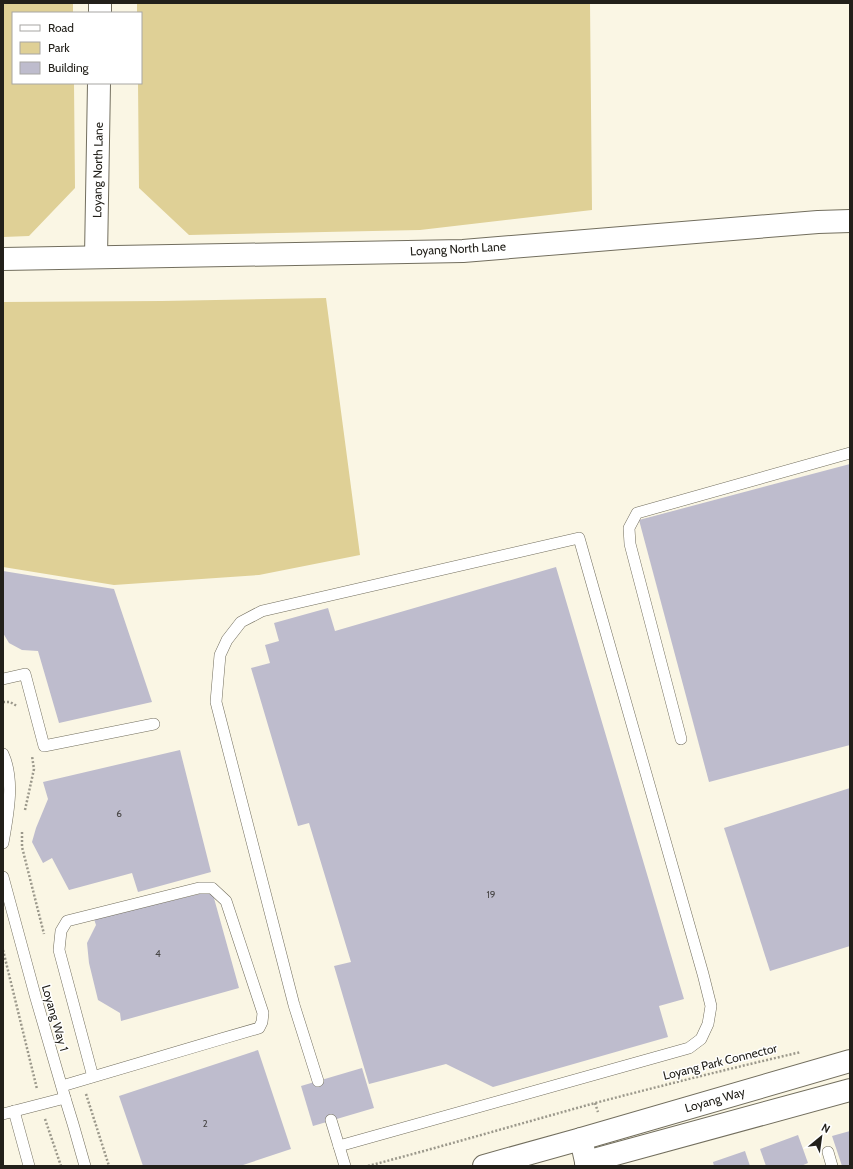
<svg xmlns="http://www.w3.org/2000/svg" width="853" height="1169" viewBox="0 0 853 1169" font-family="Cabin,sans-serif">
  <style>
    .green { fill: #dfd096 }
    .building { fill: #bebccd }
    .lines { fill: none; stroke-linecap: round; stroke-linejoin: round }
    .service-casing { stroke: #726e5e; stroke-width: 12 }
    .minor-casing { stroke: #726e5e; stroke-width: 24 }
    .tertiary-casing { stroke: #726e5e; stroke-width: 24 }
    .secondary-casing { stroke: #726e5e; stroke-width: 24 }
    .path { stroke: #9b988b; stroke-width: 2.5; stroke-dasharray: 2 2; stroke-linecap: butt }
    .service { stroke: #fff; stroke-width: 11 }
    .minor { stroke: #fff; stroke-width: 22 }
    .tertiary { stroke: #fff; stroke-width: 22 }
    .secondary { stroke: #fff; stroke-width: 22 }
    .labels { text-anchor: middle; stroke-width: 3; stroke-linejoin: round; paint-order: stroke }
    .number-label { font-size: 10px; fill: #494747 }
    .street-label { font-size: 12px; fill: #22201a; stroke: #fff }
  </style>
  <rect width="100%" height="100%" fill="#faf6e4"/>
  <g class="green">
    <polygon points="3,3 73,3 73,13 13,13 13,83 74,83 75,188 29,236 3,237"/>
    <polygon points="137,3 590,3 592,210 420,230 189,235 139,188 138,83 141,83 141,13 137,13"/>
    <polygon points="326,298 360,555 259,575 114,585 3,567 3,302 162,301"/>
  </g>
  <g class="building">
    <polygon points="850,464 850,745 709,782 639,520"/>
    <polygon points="556,567 684,999 659,1006 668,1037 493,1087 446,1064 369,1084 334,966 351,962 309,823 298,826 251,668 270,663 265,645 279,641 274,623 328,608 335,631"/>
    <polygon points="3,571 114,589 152,702 59,723 38,651 22,650 9,643 3,633"/>
    <polygon points="180,750 211,872 138,892 132,873 69,890 52,858 43,863 32,842 36,828 48,799 43,782"/>
    <polygon points="850,788 850,946 770,971 724,828"/>
    <polygon points="212,891 239,988 121,1021 120,1013 98,1000 89,963 87,943 96,925 94,919"/>
    <polygon points="258,1050 291,1149 240,1166 143,1166 119,1096"/>
    <polygon points="362,1068 374,1108 313,1126 301,1086"/>
    <polygon points="850,1131 850,1166 842,1166 832,1136"/>
    <polygon points="798,1135 808,1163 801,1166 766,1166 760,1149"/>
    <polygon points="745,1151 750,1166 714,1166 713,1162"/>
  </g>
  <g class="lines">
    <g class="service-casing">
      <g id="service">
        <polyline points="3,679 25,674 44,746 154,724"/>
        <polyline points="681,739 630,544 629,528 637,513 850,453"/>
        <path d="M3,754C15,780 8,815 3,843"/>
        <polyline points="3,877 35,995 65,1098 73,1124 85,1166"/>
        <polyline points="318,1081 294,1005 216,702 220,655 227,640 241,622 262,611 579,538 703,974 711,1006 708,1024 701,1039 689,1048 339,1146"/>
        <path d="M62,1086C127,1067 193,1047 259,1028L262,1022L263,1013L226,901L212,888H199L67,921L61,931L59,950L93,1077"/>
        <polyline points="14,1111 29,1166"/>
        <polyline points="3,1114 65,1098"/>
        <polyline points="331,1120 345,1166"/>
        <polyline points="828,1152 832,1166"/>
      </g>
    </g>
    <g class="minor-casing">
      <g id="minor">
        <polyline points="100,13 100,3"/>
        <polyline points="96,257 99,83"/>
        <polyline points="3,259 463,251 818,222 850,221"/>
      </g>
    </g>
    <g class="tertiary-casing">
      <g id="tertiary">
        <polyline points="581,1139 850,1061"/>
        <polyline points="586,1162 850,1090"/>
      </g>
    </g>
    <g class="secondary-casing">
      <polyline id="secondary" points="484,1166 581,1139 587,1166"/>
    </g>
    <g class="path">
      <polyline points="3,702 10,702 17,706"/>
      <polyline points="25,810 34,769 32,756"/>
      <polyline points="22,832 22,847 44,934"/>
      <polyline points="3,950 37,1089"/>
      <polyline points="86,1094 109,1166"/>
      <polyline points="595,1103 598,1112"/>
      <polyline points="45,1119 61,1166"/>
      <path d="M368,1166C444,1146 519,1124 595,1103C664,1085 732,1068 801,1052"/>
    </g>
    <use href="#service" class="service"/>
    <use href="#minor" class="minor"/>
    <use href="#tertiary" class="tertiary"/>
    <use href="#secondary" class="secondary"/>
  </g>
  <g class="labels">
    <g class="number-label">
      <text x="119" y="817">6</text>
      <text x="491" y="898">19</text>
      <text x="158" y="957">4</text>
      <text x="205" y="1127">2</text>
    </g>
    <g class="street-label">
      <text transform="translate(98 170) rotate(-89)" y="4">Loyang North Lane</text>
      <text transform="translate(458 249) rotate(-3)" y="4">Loyang North Lane</text>
      <text transform="translate(55 1018) rotate(74)" y="4">Loyang Way 1</text>
      <text transform="translate(720 1062) rotate(-14)" y="4">Loyang Park Connector</text>
      <text transform="translate(715 1100) rotate(-16)" y="4">Loyang Way</text>
    </g>
  </g>
  <rect width="853" height="1169" fill="none" stroke="#22201a" stroke-width="8"/>
  <rect x="12" y="12" width="130" height="72" fill="#ffffff" stroke="#a7a6a3"/>
  <rect x="20" y="25" width="20" height="6" fill="#ffffff" stroke="#a7a6a3"/>
  <text x="48" y="32" font-size="12" fill="#22201a">Road</text>
  <rect x="20" y="42" width="20" height="12" fill="#dfd096" stroke="#a7a6a3"/>
  <text x="48" y="52" font-size="12" fill="#22201a">Park</text>
  <rect x="20" y="62" width="20" height="12" fill="#bebccd" stroke="#a7a6a3"/>
  <text x="48" y="72" font-size="12" fill="#22201a">Building</text>
  <g transform="translate(821 1137) rotate(29)" stroke="#ffffff" stroke-width="3" paint-order="stroke">
  <path d="M0-3L7 15L0 10L-7 15Z" fill="#22201a"/>
  <text y="-6" font-size="11" font-weight="bold" text-anchor="middle" fill="#22201a">N</text>
  </g>
</svg>
